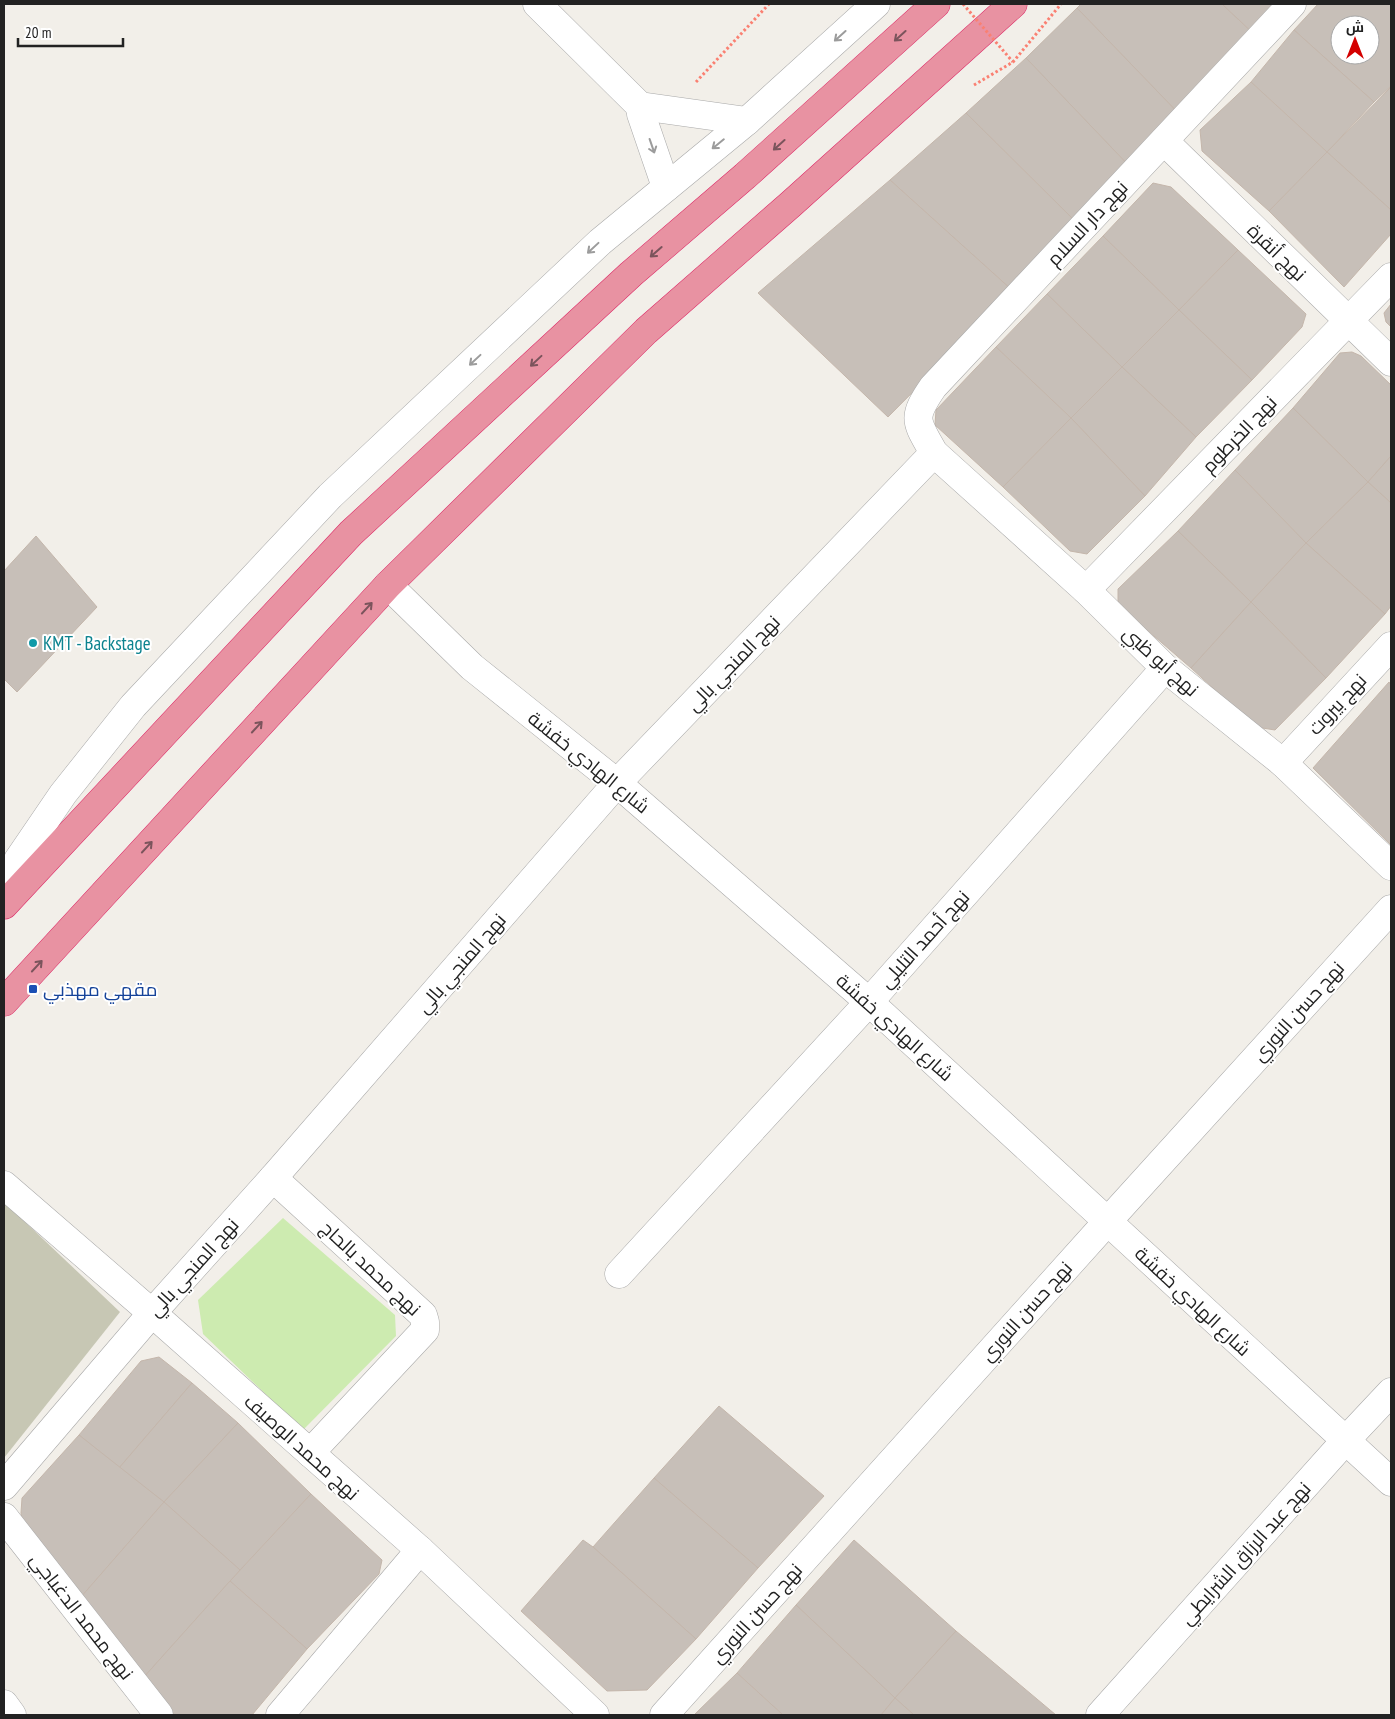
<svg xmlns="http://www.w3.org/2000/svg" width="1395" height="1719" viewBox="0 0 1395 1719" font-family="'PT Sans Narrow',Cairo,sans-serif">
  <style>
    .construction { fill: #c7c7b4 }
    .grass { fill: #cdebb0 }
    .building { fill: #c7bfb8; stroke: #c4b6ab; fill-rule: evenodd }
    .lines { fill: none; stroke-linecap: round; stroke-linejoin: round }
    .minor-casing { stroke: #a9a9a9; stroke-width: 29 }
    .highway-casing { stroke: #dc2a67; stroke-width: 29 }
    .path { stroke: #fa8072; stroke-width: 3; stroke-dasharray: 2.5 2.5; stroke-linecap: butt }
    .minor { stroke: #fff; stroke-width: 28 }
    .highway { stroke: #e892a2; stroke-width: 28 }
    .path-bridge { stroke: #fa8072; stroke-width: 3; stroke-dasharray: 2.5 2.5; stroke-linecap: butt }
    .oneway { stroke: #9c9c9c }
    .oneway2 { stroke: #7b545c }
    .culture-dot { fill: #0f9aa8; stroke: #fff; stroke-width: 2 }
    .transit-dot { fill: #1a4fb4; stroke: #fff; stroke-width: 2 }
    .labels { text-anchor: middle; stroke-width: 4; stroke-linejoin: round; paint-order: stroke }
    .street-label { font-size: 19px; fill: #222; stroke: #fff }
    .culture-label { font-size: 19px; fill: #0d838f; stroke: #fff; text-anchor: start }
    .transit-label { font-size: 19px; fill: #164399; stroke: #fff; text-anchor: start }
  </style>
  <rect width="100%" height="100%" fill="#f2efe9"/>
  <polygon class="construction" points="4,1202 120,1312 4,1458"/>
  <polygon class="grass" points="283,1218 395,1315 396,1336 303,1430 203,1334 198,1300"/>
  <g class="building">
    <polygon points="1081,4 1222,4 1254,34 1183,118 1077,8"/>
    <polygon points="1222,4 1282,4 1254,34"/>
    <path d="M1318,4H1391V86L1374,102L1294,30ZM1340,25H1370V55H1340Z"/>
    <polygon points="1077,8 1183,118 1132,169 1026,58"/>
    <polygon points="1294,30 1374,102 1327,152 1251,82"/>
    <polygon points="1026,58 1132,169 1078,224 966,113"/>
    <polygon points="1251,82 1327,152 1269,211 1202,151 1200,130"/>
    <polygon points="1390,88 1391,89 1391,210 1327,152"/>
    <polygon points="966,113 1078,224 1013,291 890,180"/>
    <polygon points="1327,152 1391,210 1391,234 1344,287 1269,211"/>
    <polygon points="890,180 1013,291 888,417 758,293"/>
    <polygon points="1153,183 1171,187 1238,250 1179,310 1103,236"/>
    <polygon points="1103,236 1179,310 1122,367 1047,294"/>
    <polygon points="1238,250 1306,314 1302,327 1252,380 1179,310"/>
    <polygon points="1047,294 1122,367 1071,418 996,347"/>
    <polygon points="1391,304 1391,327 1386,322 1384,313"/>
    <polygon points="1179,310 1252,380 1196,437 1122,367"/>
    <polygon points="996,347 1071,418 1003,487 935,425 936,410"/>
    <polygon points="1352,352 1361,356 1391,385 1391,456 1368,482 1293,408 1340,353"/>
    <polygon points="1122,367 1196,437 1145,496 1071,418"/>
    <polygon points="1293,408 1368,482 1306,543 1235,470"/>
    <polygon points="1071,418 1145,496 1087,554 1070,551 1003,487"/>
    <polygon points="1391,456 1391,503 1368,482"/>
    <polygon points="1235,470 1306,543 1251,602 1178,531"/>
    <polygon points="1368,482 1391,503 1391,606 1385,614 1306,543"/>
    <polygon points="1178,531 1251,602 1191,668 1118,605 1118,589"/>
    <polygon points="36,536 97,607 17,692 4,679 4,571"/>
    <polygon points="1306,543 1385,614 1326,678 1251,602"/>
    <polygon points="1251,602 1326,678 1275,730 1256,727 1191,668"/>
    <polygon points="1389,682 1391,685 1391,845 1313,768"/>
    <polygon points="159,1357 192,1383 119,1468 79,1435 141,1361"/>
    <polygon points="192,1383 238,1423 164,1502 119,1468"/>
    <polygon points="719,1406 824,1496 758,1568 654,1478"/>
    <polygon points="238,1423 311,1494 240,1570 164,1502"/>
    <polygon points="79,1435 164,1502 81,1597 23,1524 21,1513 22,1498"/>
    <polygon points="654,1478 758,1568 696,1639 593,1547"/>
    <polygon points="311,1494 382,1560 379,1574 307,1649 230,1581"/>
    <polygon points="164,1502 240,1570 144,1677 81,1597"/>
    <polygon points="583,1540 593,1547 696,1639 647,1690 607,1691 521,1611"/>
    <polygon points="854,1540 956,1631 895,1698 796,1605"/>
    <polygon points="230,1581 307,1649 252,1715 173,1715 144,1677"/>
    <polygon points="796,1605 895,1698 881,1715 783,1715 737,1673"/>
    <polygon points="956,1631 1056,1715 914,1715 895,1698"/>
    <polygon points="737,1673 783,1715 694,1715"/>
    <polygon points="895,1698 914,1715 881,1715"/>
  </g>
  <g class="lines">
    <g class="minor-casing">
      <g id="minor">
        <polyline points="537,4 640,106 747,121"/>
        <path d="M1292,4L933,387C911,419 916,421 934,453L1086,590L1165,668L1283,763L1391,866"/>
        <polyline points="640,106 641,114 666,187"/>
        <polyline points="1164,141 1391,362"/>
        <polyline points="388,585 472,667 617,783 869,1002 1391,1482"/>
        <polyline points="1086,590 1391,277"/>
        <polyline points="1283,763 1391,646"/>
        <polyline points="4,899 18,860 63,794 133,706 330,496 600,242 747,121 876,4"/>
        <polyline points="273,1178 423,1315 425,1322 425,1330 310,1453"/>
        <polyline points="4,1185 152,1313 420,1550 595,1715"/>
        <polyline points="619,1274 869,1002 1165,668"/>
        <polyline points="4,1486 152,1313 273,1178 617,783 934,453"/>
        <polyline points="4,1517 159,1715"/>
        <polyline points="4,1704 12,1715"/>
        <polyline points="280,1715 420,1550"/>
        <polyline points="664,1715 1107,1222 1391,909"/>
        <polyline points="1100,1715 1345,1441 1391,1392"/>
      </g>
    </g>
    <g class="highway-casing">
      <g id="highway">
        <polyline points="4,905 351,533 631,274 745,176 936,4"/>
        <polyline points="4,1002 388,585 646,331 791,204 1013,4"/>
      </g>
    </g>
    <g class="path">
      <polyline points="696,82 769,4"/>
      <polyline points="974,85 1013,62 1061,4"/>
    </g>
    <use href="#minor" class="minor"/>
    <use href="#highway" class="highway"/>
    <polyline class="path-bridge" points="963,4 1013,62"/>
  </g>
  <defs><path id="oneway-shaft" d="M-6 0H5M1.5-3L5.5 0L1.5 3" fill="none" stroke-width="1.6" stroke-linecap="round" stroke-linejoin="round" transform="scale(1.25)"/></defs>
  <g class="oneway">
    <use href="#oneway-shaft" transform="translate(840 36) rotate(138)"/>
    <use href="#oneway-shaft" transform="translate(718 144) rotate(141)"/>
    <use href="#oneway-shaft" transform="translate(652 146) rotate(71)"/>
    <use href="#oneway-shaft" transform="translate(593 248) rotate(137)"/>
    <use href="#oneway-shaft" transform="translate(475 360) rotate(137)"/>
  </g>
  <g class="oneway2">
    <use href="#oneway-shaft" transform="translate(900 36) rotate(138)"/>
    <use href="#oneway-shaft" transform="translate(779 145) rotate(138)"/>
    <use href="#oneway-shaft" transform="translate(656 252) rotate(139)"/>
    <use href="#oneway-shaft" transform="translate(536 361) rotate(137)"/>
    <use href="#oneway-shaft" transform="translate(367 608) rotate(-47)"/>
    <use href="#oneway-shaft" transform="translate(257 727) rotate(-47)"/>
    <use href="#oneway-shaft" transform="translate(147 847) rotate(-47)"/>
    <use href="#oneway-shaft" transform="translate(37 966) rotate(-47)"/>
  </g>
  <circle class="culture-dot" cx="33" cy="643" r="5"/>
  <rect class="transit-dot" x="28" y="984" width="10" height="10" rx="2.5"/>
  <g class="labels">
    <g class="street-label">
      <text transform="translate(1087 223) rotate(-47)" y="7">نهج دار السلام</text>
      <text transform="translate(1277 252) rotate(44)" y="7">نهج أنقرة</text>
      <text transform="translate(1239 434) rotate(-46)" y="7">نهج الخرطوم</text>
      <text transform="translate(1161 661) rotate(42)" y="7">نهج أبو ظبي</text>
      <text transform="translate(733 663) rotate(-46)" y="7">نهج المنجي بالي</text>
      <text transform="translate(1337 704) rotate(-47)" y="7">نهج بيروت</text>
      <text transform="translate(589 762) rotate(39)" y="7">شارع الهادي خفشة</text>
      <text transform="translate(924 939) rotate(-48)" y="7">نهج أحمد التليلي</text>
      <text transform="translate(461 963) rotate(-49)" y="7">نهج المنجي بالي</text>
      <text transform="translate(1298 1011) rotate(-48)" y="7">نهج حسن النوري</text>
      <text transform="translate(895 1027) rotate(42)" y="7">شارع الهادي خفشة</text>
      <text transform="translate(193 1267) rotate(-48)" y="7">نهج المنجي بالي</text>
      <text transform="translate(371 1268) rotate(43)" y="7">نهج محمد بالحاج</text>
      <text transform="translate(1193 1301) rotate(43)" y="7">شارع الهادي خفشة</text>
      <text transform="translate(1026 1311) rotate(-48)" y="7">نهج حسن النوري</text>
      <text transform="translate(302 1447) rotate(42)" y="7">نهج محمد الوصيف</text>
      <text transform="translate(1245 1553) rotate(-48)" y="7">نهج عبد الرزاق الشرايطي</text>
      <text transform="translate(756 1613) rotate(-48)" y="7">نهج حسن النوري</text>
      <text transform="translate(82 1616) rotate(52)" y="7">نهج محمد الدغباجي</text>
    </g>
    <g class="culture-label">
      <text x="43" y="650">KMT - Backstage</text>
    </g>
    <g class="transit-label">
      <text x="43" y="996">مقهي مهذبي</text>
    </g>
  </g>
  <rect width="1395" height="1719" fill="none" stroke="#222222" stroke-width="10"/>
  <g transform="translate(1355 40)"><circle r="24" fill="#ffffff" stroke="#a7a7a7"/>
  <path d="M0-4L9 19L0 12L-9 19Z" fill="#d40000"/>
  <text y="-8" font-size="14" font-weight="bold" text-anchor="middle" fill="#222222">ش</text>
  </g>
  <path d="M18 38v8h105v-8" fill="none" stroke="#222222" stroke-width="2.5"/>
  <text x="25" y="38" font-size="15" fill="#222222" stroke="#ffffff" stroke-width="4" paint-order="stroke">20 m</text>
</svg>
